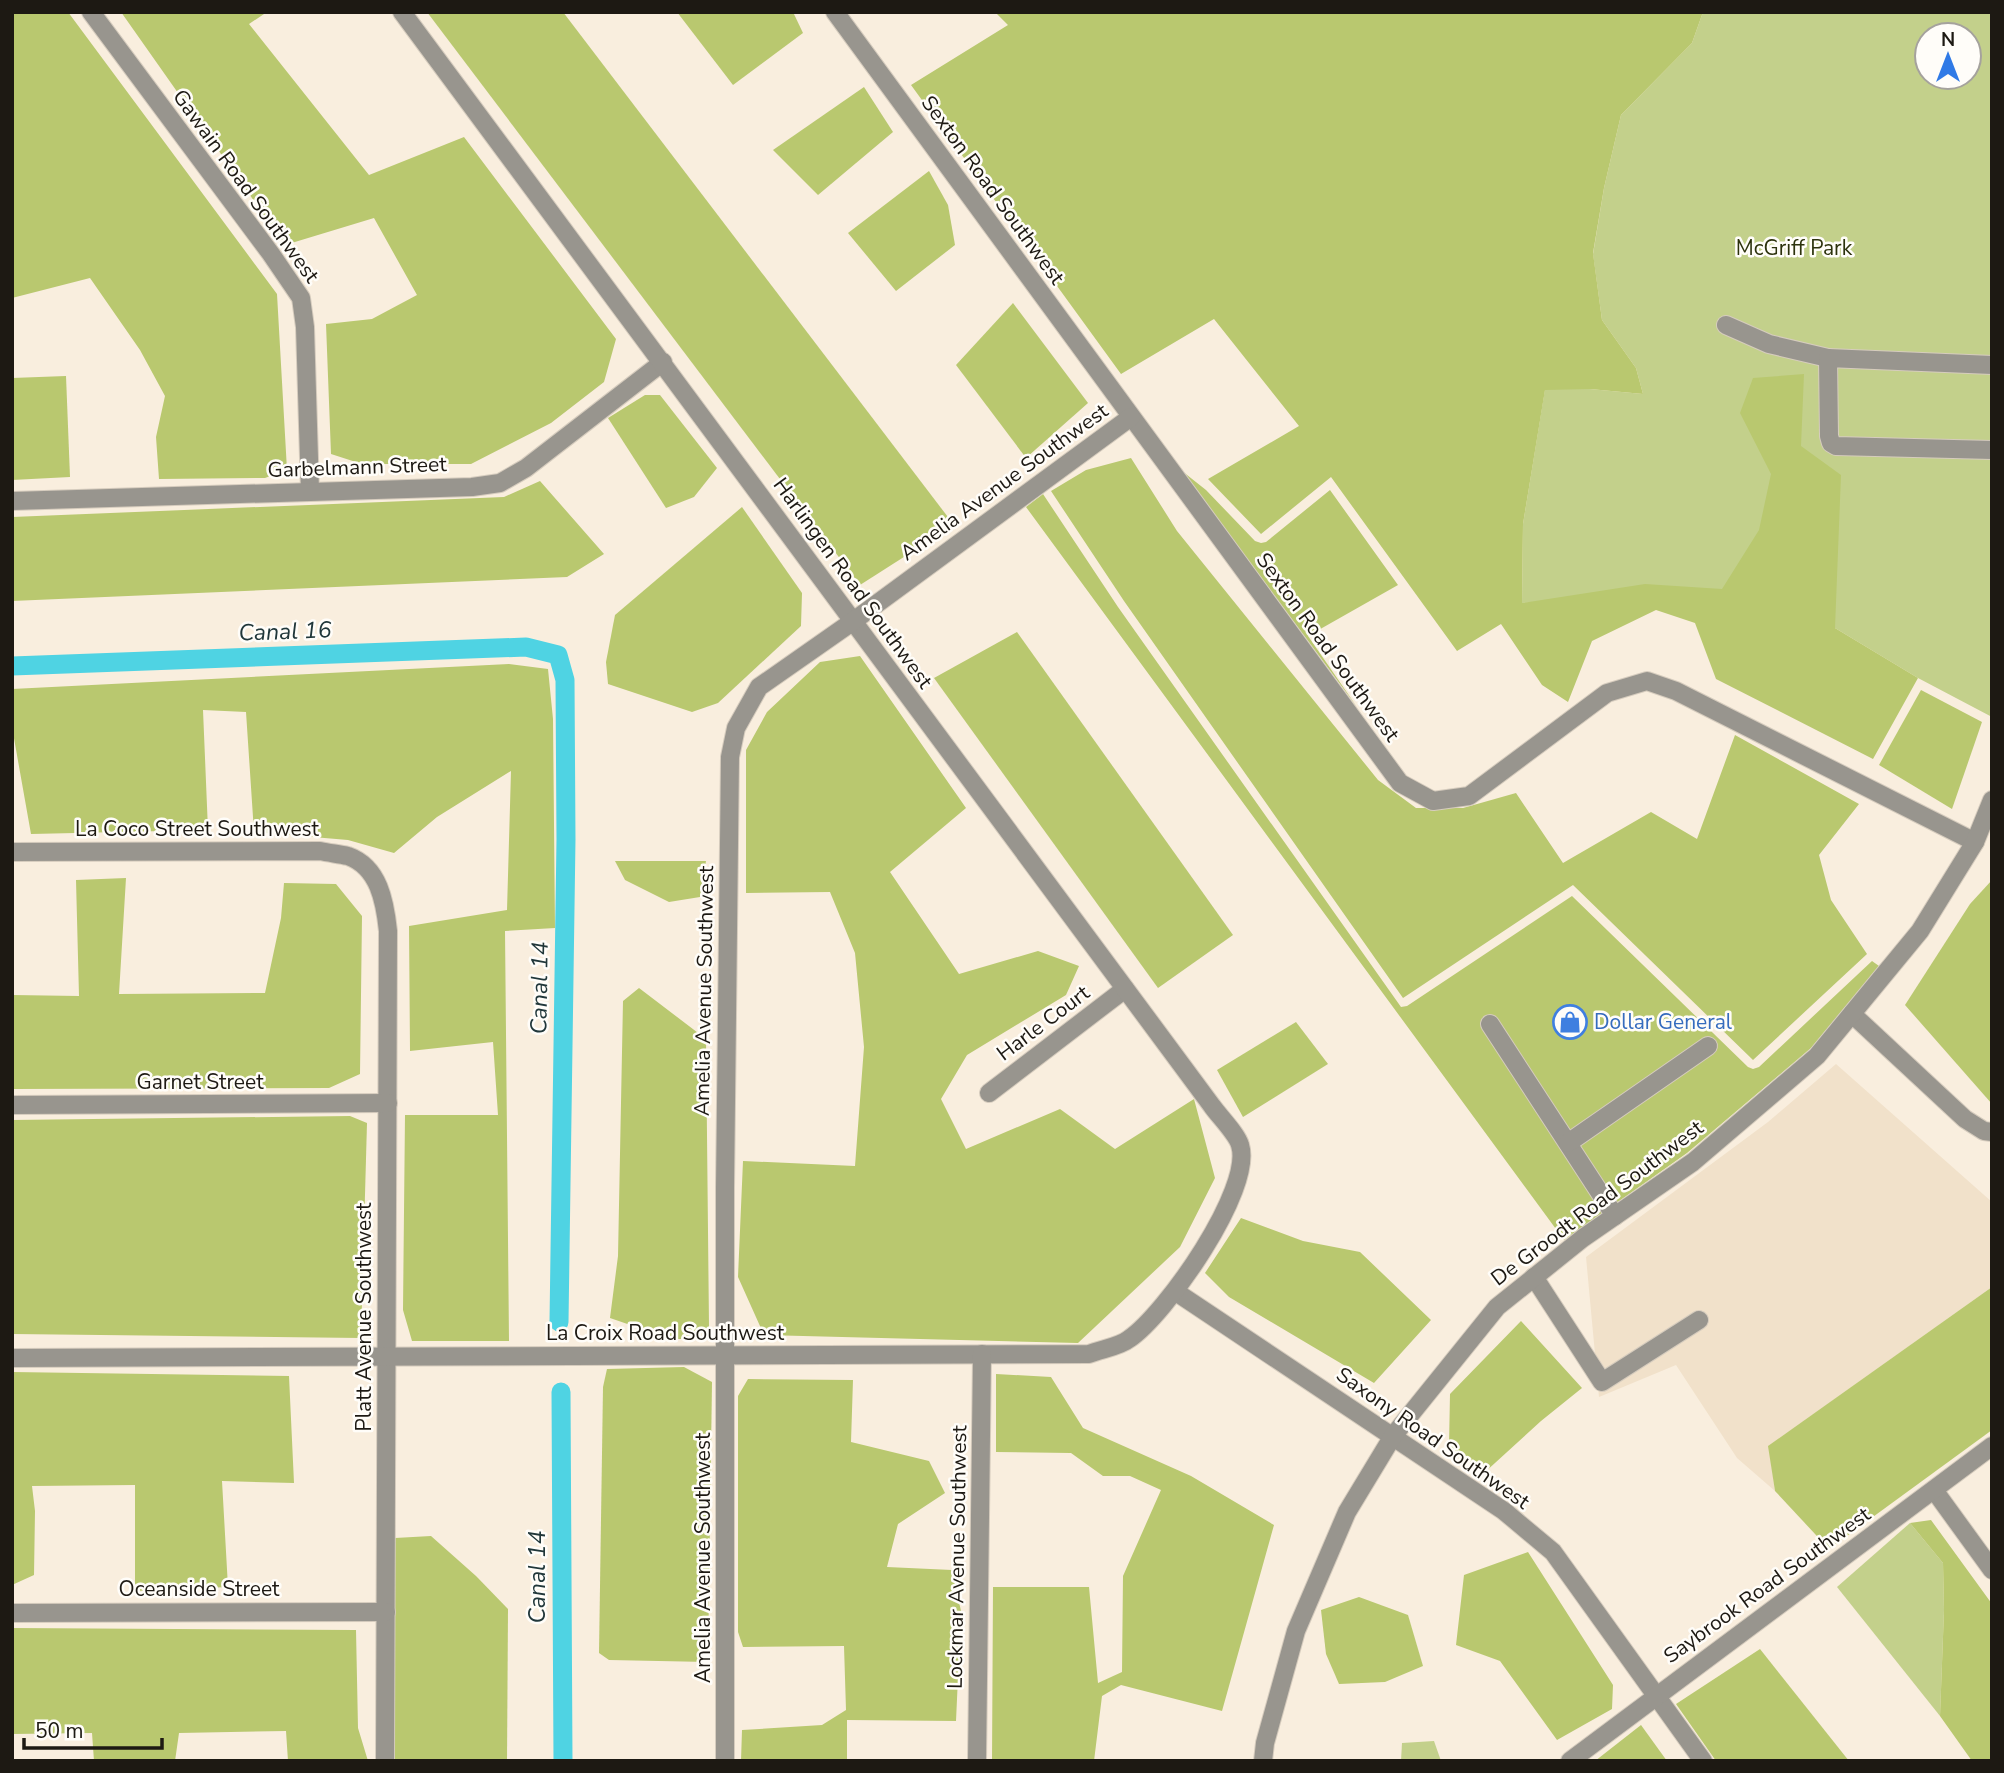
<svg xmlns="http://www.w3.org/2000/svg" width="2004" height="1773" viewBox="0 0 2004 1773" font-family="'Nunito Sans',sans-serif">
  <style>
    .built { fill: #f1e1ca }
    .green { fill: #c3d08b; fill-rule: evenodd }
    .forest { fill: #b9c86f }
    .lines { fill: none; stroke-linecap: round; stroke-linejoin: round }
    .canal { stroke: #4fd3e3; stroke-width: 19 }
    .minor-casing { stroke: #d6ccbe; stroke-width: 20 }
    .minor { stroke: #98958e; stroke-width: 18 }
    .labels { text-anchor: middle; stroke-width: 5; stroke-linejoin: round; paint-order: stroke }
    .street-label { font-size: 21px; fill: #1d1913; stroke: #fffdf9 }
    .park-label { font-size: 21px; fill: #2c320c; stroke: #fffdf9 }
    .shop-label { font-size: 21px; fill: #366cbe; stroke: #fffdf9; text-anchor: start }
    .water-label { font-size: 23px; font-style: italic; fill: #21373a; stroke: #fffdf9 }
  </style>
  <rect width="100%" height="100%" fill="#f9eede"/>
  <polygon class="built" points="1836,1064 1992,1202 1992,1287 1769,1446 1775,1491 1737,1458 1676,1365 1599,1397 1586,1257 1768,1122"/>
  <g class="green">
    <path d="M1703,12H1992V717L1918,678L1835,628L1755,591L1522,603L1523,524L1545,389H1590L1643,394L1636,368L1602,320L1593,254L1604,188L1621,115L1692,43ZM1927,35H1969V77H1927Z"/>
    <polygon points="1910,1523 1943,1563 1944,1610 1940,1716 1837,1587"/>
    <polygon points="1434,1741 1441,1761 1401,1761 1402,1743"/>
  </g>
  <g class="forest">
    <polygon points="12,12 68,12 277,294 287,470 265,478 159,479 156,437 165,396 140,350 90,278 12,298"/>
    <polygon points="121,12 267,12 249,24 369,175 464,137 616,339 604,382 551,423 471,464 362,464 331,454 326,324 372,319 417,295 374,218 285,245"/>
    <polygon points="427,12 563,12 954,525 860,585"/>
    <polygon points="677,12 793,12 803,33 733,85"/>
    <polygon points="995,12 1703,12 1692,43 1621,115 1604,188 1593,253 1602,320 1636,368 1643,394 1590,389 1545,390 1523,524 1522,603 1645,584 1722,589 1759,530 1771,474 1740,413 1753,378 1804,374 1801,446 1841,475 1835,628 1918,678 1873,759 1716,679 1695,623 1656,610 1592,641 1568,702 1542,685 1501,624 1457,651 1331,477 1261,534 1208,479 1299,426 1214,319 1121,374 911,85 1008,25"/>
    <polygon points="864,87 893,132 818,195 773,150"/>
    <polygon points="929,171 948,205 955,245 896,291 848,233"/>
    <polygon points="1013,303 1088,403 1026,458 956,365"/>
    <polygon points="66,376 70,477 12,480 12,378"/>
    <polygon points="645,395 660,395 717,468 694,497 666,508 608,418"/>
    <polygon points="1131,458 1177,531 1378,780 1416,808 1463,808 1516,793 1563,863 1651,812 1697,839 1735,735 1859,804 1819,855 1831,900 1867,954 1753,1060 1573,885 1403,998 1124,601 1051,491 1086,470"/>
    <polygon points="1182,471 1206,490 1255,541 1261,543 1266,542 1330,490 1398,585 1308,636 1357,707"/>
    <polygon points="540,481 604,554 567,577 12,601 12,517 504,497"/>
    <polygon points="1043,494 1118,607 1401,1007 1407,1006 1572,896 1748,1067 1753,1069 1759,1067 1872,961 1879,966 1811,1048 1687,1153 1564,1240 1026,507"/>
    <polygon points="742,507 802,593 801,626 718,703 692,712 608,684 606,662 615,615"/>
    <polygon points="1017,632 1233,935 1158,988 934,678"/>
    <polygon points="860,656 966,808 890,872 959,974 1038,951 1079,966 1066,995 967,1055 941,1099 966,1149 1060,1109 1115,1149 1194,1099 1215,1178 1180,1247 1078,1343 764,1335 738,1277 743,1161 855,1166 864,1047 855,953 830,892 746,893 746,750 767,712 820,662"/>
    <polygon points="509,664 548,669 553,719 555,928 505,931 509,1341 412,1341 403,1310 405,1115 498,1115 493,1042 410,1051 409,926 507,910 511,771 437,817 394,853 348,840 254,832 246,712 203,710 208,830 31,834 12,727 12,689"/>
    <polygon points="1921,690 1982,722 1952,809 1879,765"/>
    <polygon points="615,861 706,861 700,897 669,902 625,880"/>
    <polygon points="126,878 119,994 265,993 281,918 284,883 336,884 362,916 360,1074 329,1088 12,1089 12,995 79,996 76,880"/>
    <polygon points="1992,880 1992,1104 1905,1005 1970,904"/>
    <polygon points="639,988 706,1039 709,1327 686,1339 671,1339 610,1318 618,1256 623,1001"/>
    <polygon points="1296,1022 1328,1064 1243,1117 1217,1070"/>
    <polygon points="350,1116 367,1123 361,1338 12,1334 12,1120"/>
    <polygon points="1241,1218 1303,1241 1360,1252 1431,1320 1374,1383 1229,1297 1205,1273"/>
    <polygon points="1992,1287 1992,1430 1829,1549 1775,1491 1768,1446"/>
    <polygon points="1521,1321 1582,1388 1541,1421 1484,1473 1449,1446 1450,1394"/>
    <polygon points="684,1367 712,1382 708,1662 609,1660 599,1653 603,1387 607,1369"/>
    <polygon points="12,1372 289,1376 294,1483 222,1481 228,1587 135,1591 135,1485 32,1486 35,1511 34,1575 12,1585"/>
    <polygon points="996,1374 1051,1377 1083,1428 1191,1476 1274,1525 1222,1711 1121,1685 1102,1696 1094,1761 992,1761 993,1587 1089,1587 1098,1683 1122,1672 1123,1576 1161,1490 1130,1476 1103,1476 1071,1453 996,1452"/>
    <polygon points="748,1379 853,1380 851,1442 929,1461 945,1493 898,1524 887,1567 952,1570 961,1611 956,1721 847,1720 847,1761 741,1761 742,1730 822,1725 846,1710 844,1646 743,1647 738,1632 738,1396"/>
    <polygon points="1931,1520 1992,1604 1992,1761 1972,1761 1940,1716 1944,1610 1943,1563 1910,1523"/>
    <polygon points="431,1536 476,1576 508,1609 507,1761 394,1761 395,1538"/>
    <polygon points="1528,1552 1613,1685 1612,1709 1557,1740 1500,1661 1456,1645 1464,1575"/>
    <polygon points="1359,1597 1408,1615 1423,1666 1385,1682 1339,1684 1326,1654 1321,1610"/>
    <polygon points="12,1628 356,1630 358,1728 368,1761 288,1761 286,1731 179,1733 175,1761 94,1761 92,1733 12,1734"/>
    <polygon points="1760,1649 1849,1761 1716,1761 1676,1704"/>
    <polygon points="1641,1725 1667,1761 1595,1761"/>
  </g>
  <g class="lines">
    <g class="canal">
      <polyline points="12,666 526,647 558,655 565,680 566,839 559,1322"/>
      <polyline points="561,1392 563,1761"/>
    </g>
    <g class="minor-casing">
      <g id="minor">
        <polyline points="91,12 271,254 301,298 305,327 310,491"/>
        <polyline points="835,12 1400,783 1433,801 1469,796 1607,693 1647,681 1676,691 1975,842"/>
        <polyline points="1726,325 1769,344 1828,358"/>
        <polyline points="1992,365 1828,358 1829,436 1831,443 1836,446 1992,450"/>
        <polyline points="12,501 472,487 500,483 526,468 663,362"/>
        <path d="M12,852L320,851C329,853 339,854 348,856C379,867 385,902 388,931L385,1761"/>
        <polyline points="1852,1014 1965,1119 1984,1131 1992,1132"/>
        <polyline points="1490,1024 1615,1216"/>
        <polyline points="989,1093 1125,989"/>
        <polyline points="12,1105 388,1103"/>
        <polyline points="1568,1143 1708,1046"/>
        <polyline points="1534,1277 1602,1382 1699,1320"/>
        <polyline points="1176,1292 1504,1511 1553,1552 1703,1761"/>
        <path d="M12,1358L1089,1354C1101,1349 1119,1347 1129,1339C1165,1315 1254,1189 1240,1145C1237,1134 1219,1116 1212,1106L402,12"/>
        <polyline points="1934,1490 1992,1570"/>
        <polyline points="12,1613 386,1612"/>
        <polyline points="725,1761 725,1188 730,757 736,728 759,687 852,622 1131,417"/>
        <polyline points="977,1761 982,1354"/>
        <polyline points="1263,1761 1265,1743 1296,1631 1347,1512 1393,1436 1497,1307 1583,1238 1693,1162 1817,1056 1920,931 1975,842 1992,800"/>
        <polyline points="1570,1761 1992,1446"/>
      </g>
    </g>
    <use href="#minor" class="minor"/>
  </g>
  <defs>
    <g id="shop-ring" transform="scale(1.75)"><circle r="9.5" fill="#fffdf9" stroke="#3f7fe0" stroke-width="1.5"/><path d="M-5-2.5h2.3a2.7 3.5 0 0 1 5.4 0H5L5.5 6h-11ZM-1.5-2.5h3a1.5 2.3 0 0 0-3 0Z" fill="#3f7fe0"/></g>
  </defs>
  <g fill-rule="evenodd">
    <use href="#shop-ring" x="1570" y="1022"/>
  </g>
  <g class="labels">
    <g class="street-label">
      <text transform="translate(246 186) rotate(54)" y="7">Gawain Road Southwest</text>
      <text transform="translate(993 190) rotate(54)" y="7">Sexton Road Southwest</text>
      <text transform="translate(357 467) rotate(-2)" y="7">Garbelmann Street</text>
      <text transform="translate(1004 482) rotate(-36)" y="7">Amelia Avenue Southwest</text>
      <text transform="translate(853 583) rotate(54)" y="7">Harlingen Road Southwest</text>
      <text transform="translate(1328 647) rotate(54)" y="7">Sexton Road Southwest</text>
      <text x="197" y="836">La Coco Street Southwest</text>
      <text transform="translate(704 991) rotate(-89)" y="7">Amelia Avenue Southwest</text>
      <text transform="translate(1043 1023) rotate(-37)" y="7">Harle Court</text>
      <text x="200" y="1089">Garnet Street</text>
      <text transform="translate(1597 1203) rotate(-37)" y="7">De Groodt Road Southwest</text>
      <text transform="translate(364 1317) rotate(-90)" y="7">Platt Avenue Southwest</text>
      <text x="665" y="1340">La Croix Road Southwest</text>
      <text transform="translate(1433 1438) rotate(35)" y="7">Saxony Road Southwest</text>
      <text transform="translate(957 1557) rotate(-89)" y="7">Lockmar Avenue Southwest</text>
      <text transform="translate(703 1558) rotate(-90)" y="7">Amelia Avenue Southwest</text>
      <text transform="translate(1767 1585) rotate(-36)" y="7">Saybrook Road Southwest</text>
      <text x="199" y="1596">Oceanside Street</text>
    </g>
    <g class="park-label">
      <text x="1794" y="255">McGriff Park</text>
    </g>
    <g class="shop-label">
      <text x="1594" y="1029">Dollar General</text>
    </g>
    <g class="water-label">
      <text transform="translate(285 631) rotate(-2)" y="8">Canal 16</text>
      <text transform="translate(539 988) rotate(-89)" y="8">Canal 14</text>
      <text transform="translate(537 1577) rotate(-90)" y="8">Canal 14</text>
    </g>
  </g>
  <rect width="2004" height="1773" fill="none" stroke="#1d1913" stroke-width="28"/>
  <g transform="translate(1948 56)"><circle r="33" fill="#fffdf9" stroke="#a5a29d" stroke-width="2"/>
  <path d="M0-5L12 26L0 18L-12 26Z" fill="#307ae6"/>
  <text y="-10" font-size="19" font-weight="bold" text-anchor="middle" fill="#1d1913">N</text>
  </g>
  <path d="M24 1738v10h138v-10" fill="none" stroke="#1d1913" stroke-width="3.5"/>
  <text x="35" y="1738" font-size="21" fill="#1d1913" stroke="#fffdf9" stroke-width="5" paint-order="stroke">50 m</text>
</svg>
